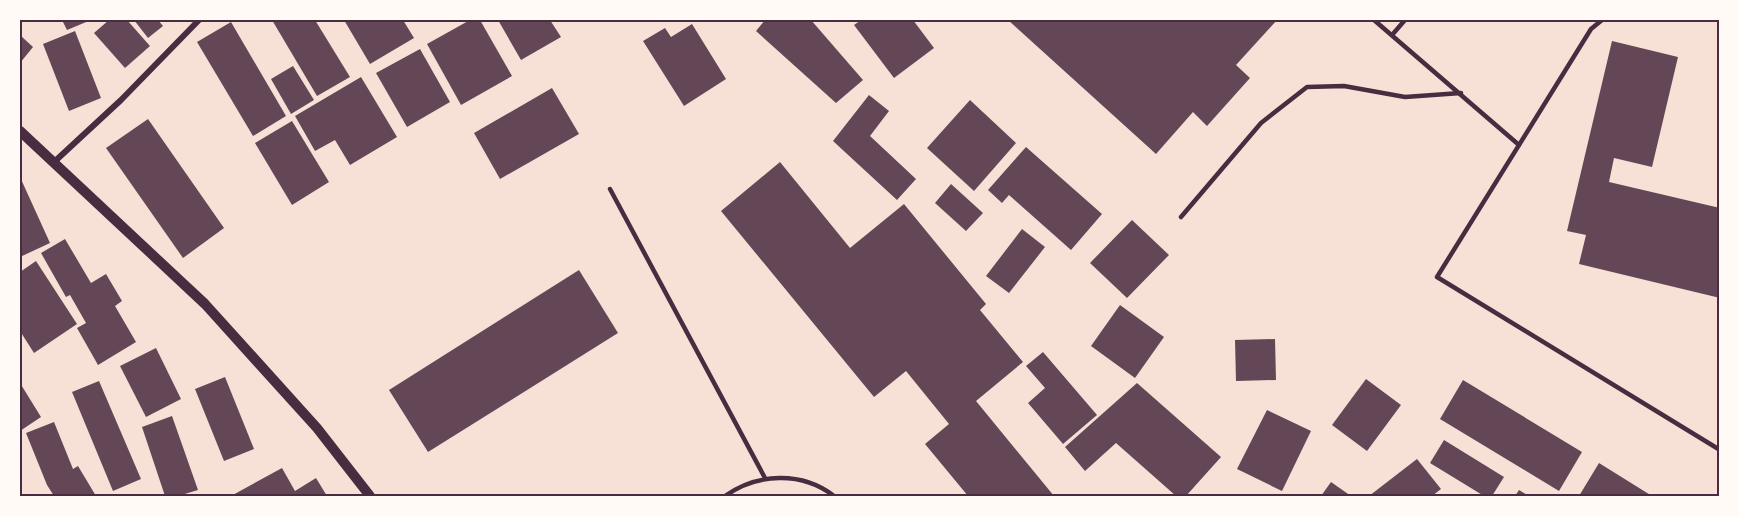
<svg xmlns="http://www.w3.org/2000/svg" width="1739" height="516" viewBox="0 0 1739 516" font-family="'Noto Sans',sans-serif">
  <style>
    .building { fill: #644757 }
    .lines { fill: none; stroke-linecap: round; stroke-linejoin: round }
    .service { stroke: #4a2c40; stroke-width: 4.5 }
    .minor { stroke: #4a2c40; stroke-width: 6 }
    .tertiary { stroke: #4a2c40; stroke-width: 10 }
    .neatline { fill: none; stroke: #4a2c40; stroke-width: 2 }
  </style>
  <rect width="100%" height="100%" fill="#f7e1d7"/>
  <g class="building">
    <polygon points="62,20 91,20 67,30"/>
    <polygon points="109,20 127,20 150,46 125,68 94,33"/>
    <polygon points="134,20 158,20 163,26 148,38"/>
    <polygon points="272,20 315,20 350,77 317,96"/>
    <polygon points="344,20 403,20 414,38 370,64"/>
    <polygon points="470,20 480,20 512,76 461,105 427,44"/>
    <polygon points="498,20 550,20 561,37 521,60"/>
    <polygon points="765,20 811,20 863,80 836,103 756,31"/>
    <polygon points="861,20 913,20 934,48 894,78 854,25"/>
    <polygon points="1008,20 1277,20 1236,65 1250,78 1207,126 1193,112 1156,154"/>
    <polygon points="231,22 286,116 253,136 197,42"/>
    <polygon points="692,24 726,79 684,106 643,41 665,28 671,37"/>
    <polygon points="75,31 101,98 69,111 43,44"/>
    <polygon points="20,35 33,47 20,63"/>
    <polygon points="1612,41 1678,57 1652,167 1614,158 1609,182 1720,208 1720,298 1579,264 1586,235 1567,231"/>
    <polygon points="420,49 450,102 407,127 376,73"/>
    <polygon points="293,66 314,100 291,114 271,79"/>
    <polygon points="361,77 397,137 350,165 335,140 315,151 295,116"/>
    <polygon points="552,88 579,134 500,179 474,133"/>
    <polygon points="869,95 889,111 870,136 916,179 897,200 833,141"/>
    <polygon points="970,100 1016,143 974,191 927,148"/>
    <polygon points="148,119 224,228 183,258 106,148"/>
    <polygon points="292,121 329,182 292,205 255,143"/>
    <polygon points="1026,147 1102,214 1071,250 1009,195 1002,203 988,190"/>
    <polygon points="780,162 850,248 904,204 986,304 980,310 1023,362 976,401 1054,496 968,496 925,444 949,424 906,371 874,397 721,211"/>
    <polygon points="20,177 50,243 20,257"/>
    <polygon points="951,184 983,213 966,231 935,203"/>
    <polygon points="1132,220 1169,255 1127,298 1090,263"/>
    <polygon points="1022,229 1045,247 1009,293 986,276"/>
    <polygon points="65,239 91,283 106,274 122,301 115,306 136,342 98,365 77,328 86,323 70,295 66,297 41,253"/>
    <polygon points="36,261 77,324 34,353 20,331 20,272"/>
    <polygon points="579,270 618,333 428,452 389,390"/>
    <polygon points="1120,305 1164,337 1135,378 1091,346"/>
    <polygon points="1275,339 1276,380 1236,381 1235,340"/>
    <polygon points="156,348 181,399 146,417 120,366"/>
    <polygon points="1043,352 1097,415 1063,444 1028,403 1045,388 1026,366"/>
    <polygon points="225,377 254,449 224,461 195,389"/>
    <polygon points="1366,379 1401,405 1367,451 1332,425"/>
    <polygon points="1463,380 1582,452 1559,491 1440,419"/>
    <polygon points="99,381 141,479 113,491 72,392"/>
    <polygon points="20,383 41,417 20,431"/>
    <polygon points="1137,383 1221,457 1186,496 1176,496 1116,443 1085,471 1065,447"/>
    <polygon points="1267,410 1311,431 1282,491 1237,469"/>
    <polygon points="172,416 198,490 178,496 165,496 142,427"/>
    <polygon points="54,422 73,469 78,466 96,496 54,496 47,485 26,433"/>
    <polygon points="1444,440 1504,477 1492,496 1484,496 1430,463"/>
    <polygon points="1417,459 1441,489 1432,496 1369,496"/>
    <polygon points="1599,463 1652,496 1579,496"/>
    <polygon points="282,468 295,491 316,478 327,496 231,496"/>
    <polygon points="1331,482 1351,496 1321,496"/>
    <polygon points="1519,490 1529,496 1515,496"/>
  </g>
  <g class="lines">
    <g class="service">
      <polyline points="1374,20 1519,145"/>
      <polyline points="1602,20 1591,29 1437,277 1720,450"/>
      <polyline points="1392,35 1405,20"/>
      <polyline points="610,189 765,478"/>
      <polyline points="1181,217 1261,123 1307,87 1344,86 1405,97 1461,93"/>
      <path d="M725,496C757,473 802,471 834,496"/>
    </g>
    <polyline class="minor" points="53,163 121,100 199,20"/>
    <polyline class="tertiary" points="20,131 205,304 317,428 370,496"/>
  </g>
  <rect width="1739" height="516" fill="none" stroke="#fffaf5" stroke-width="42"/>
  <rect x="21" y="21" width="1697" height="474" class="neatline"/>
</svg>
